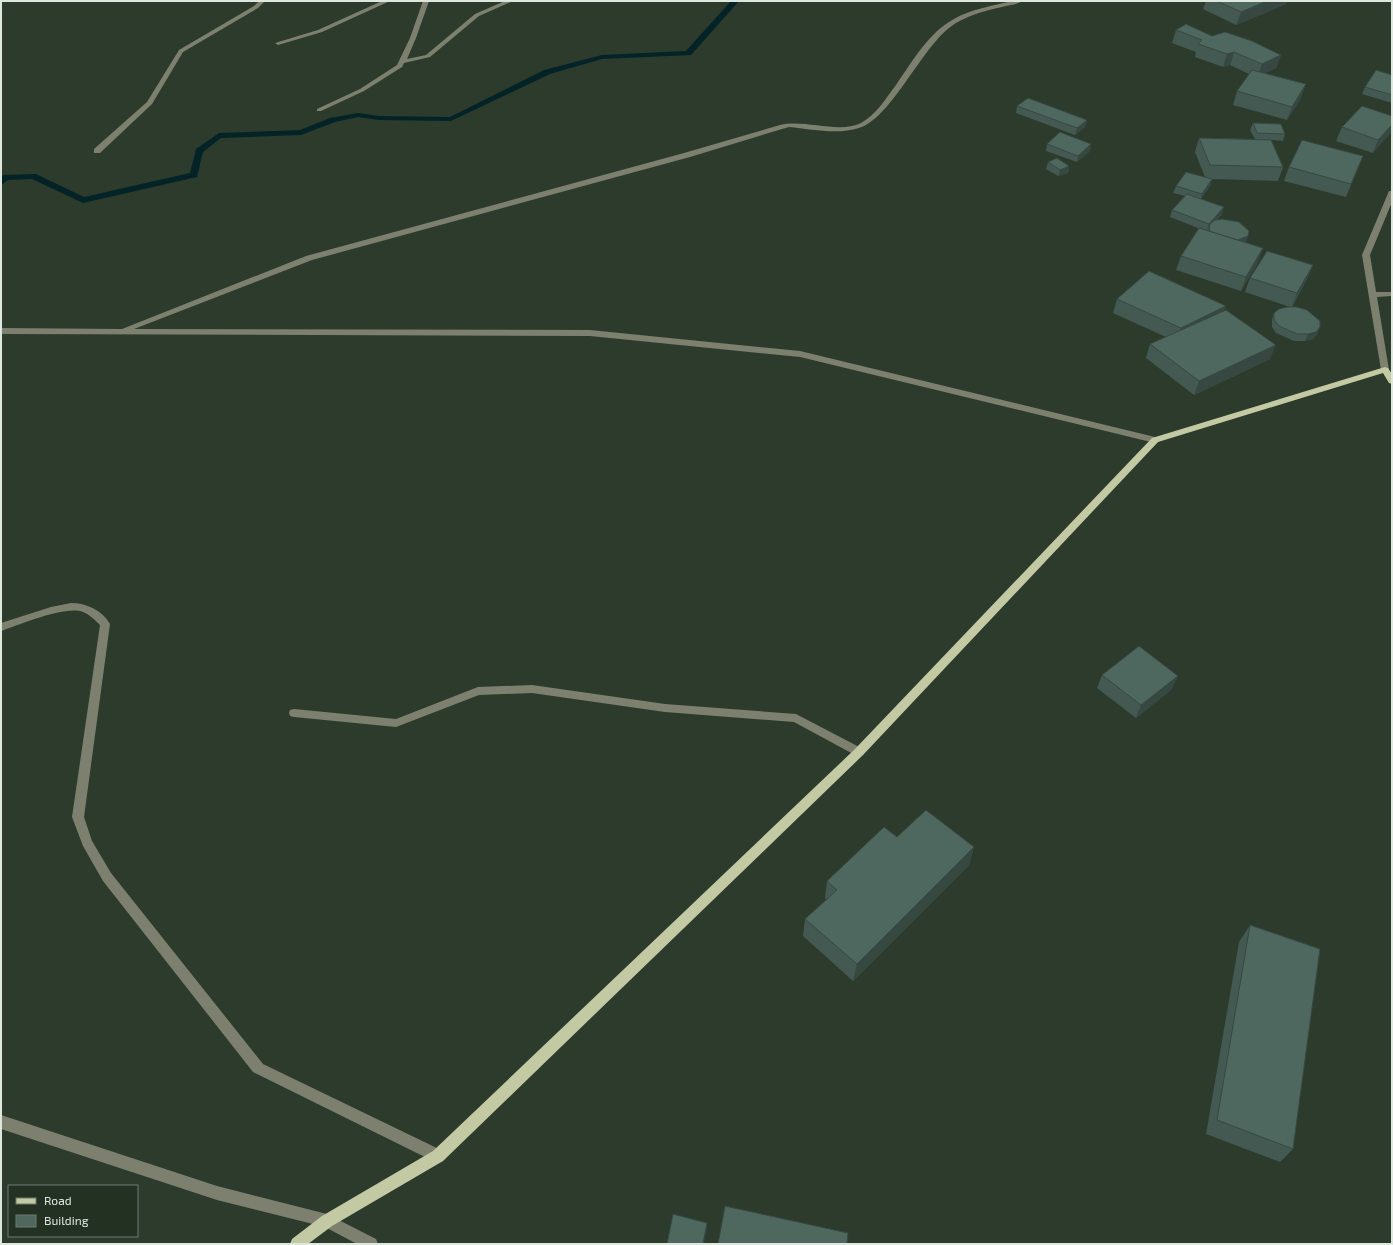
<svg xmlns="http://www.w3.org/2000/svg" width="1393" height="1245" viewBox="0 0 1393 1245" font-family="'Exo 2',sans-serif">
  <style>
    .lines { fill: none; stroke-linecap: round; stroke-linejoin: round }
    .stream { fill: #032326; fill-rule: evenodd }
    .minor { fill: #7d806e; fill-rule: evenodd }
    .major { fill: #c3c9a3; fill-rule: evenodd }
    .wall { fill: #435952 }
    .shaded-wall { fill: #374842 }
    .building { fill: #4e675f; stroke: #374842 }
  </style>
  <rect width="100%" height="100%" fill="#2d3b2d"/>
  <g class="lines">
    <polygon class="stream" points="731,1 739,1 691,55 602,59 550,74 451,121 379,120 358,117 335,122 301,135 221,138 203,152 197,177 83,203 32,179 8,180 1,185 1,177 3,175 36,174 84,197 190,173 196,149 219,133 300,130 330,118 358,113 379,116 450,117 544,70 602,55 686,51"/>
    <g class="minor">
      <polygon points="259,1 265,1 258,8 183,52 152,104 100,153 94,153 94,149 147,102 179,50 254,6"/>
      <polygon points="382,1 390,1 322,32 278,45 275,43 318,30"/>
      <polygon points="423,1 429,1 416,38 407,59 426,55 475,14 505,1 513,1 479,16 430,57 404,63 402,67 364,91 321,111 317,111 317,109 360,89 397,65 410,38"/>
      <path d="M1012,1H1022C1017,5 1008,5 1002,7C984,11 964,16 949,28C920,51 890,119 859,128C837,135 811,129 789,127L782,129L690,157L312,260L134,329L590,330L800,351L1155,437L1158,438L1159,440L1158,442L1155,443L800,357L590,336L1,334V328L122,329L306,256L684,153L780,125C805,119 839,134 861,123C876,115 886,98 896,85C912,62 929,32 954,19C971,9 992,6 1012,1Z"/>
      <polygon points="1389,191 1392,191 1392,202 1370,255 1376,292 1392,292 1392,296 1377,297 1389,370 1385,373 1381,370 1362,255"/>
      <path d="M71,603C86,603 102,610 110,624L84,817L92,841L111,873L263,1064L443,1151L445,1156L443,1161L438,1163L433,1161L253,1072L103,881L83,846L72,817L100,625C95,620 89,614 83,612C66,605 19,625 1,631V623L51,607Z"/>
      <polygon points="532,685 665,704 796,714 863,749 864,752 863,755 859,756 855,755 794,722 665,712 532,693 479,695 396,727 294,717 290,716 289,713 290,710 294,709 396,719 478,687"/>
      <polygon points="1,1115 217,1186 327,1214 376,1239 378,1244 357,1244 325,1227 217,1200 1,1129"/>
    </g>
    <polygon class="major" points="1385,367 1388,368 1392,374 1392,384 1389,383 1383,373 1158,442 863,755 443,1161 332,1226 308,1244 290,1244 292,1239 322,1216 433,1151 855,749 1152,438"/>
  </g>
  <g class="wall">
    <polygon points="1206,1 1287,1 1286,4 1236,25 1203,9"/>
    <polygon points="1176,30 1212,36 1281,55 1276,68 1265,73 1301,98 1287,120 1233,105 1237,91 1249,74 1230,65 1223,67 1195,57 1196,52 1172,43"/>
    <polygon points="1392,75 1392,103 1362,94 1365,87"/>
    <polygon points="1017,106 1087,120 1085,127 1075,135 1016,113"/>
    <polygon points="1392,116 1373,153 1336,141 1342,127"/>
    <polygon points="1253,123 1285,134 1283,141 1271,140 1283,167 1278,181 1211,179 1212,179 1210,186 1201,199 1222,214 1217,220 1246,243 1258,262 1241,291 1176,270 1181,256 1203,230 1170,217 1172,210 1185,196 1173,193 1176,186 1205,177 1195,152 1199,138 1255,139 1250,130"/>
    <polygon points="1047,144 1090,151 1077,162 1046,151"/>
    <polygon points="1363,156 1346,197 1284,181 1289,167"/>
    <polygon points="1048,162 1069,166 1068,173 1058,176 1046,169"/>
    <polygon points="1313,265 1307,279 1292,307 1320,327 1317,334 1313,339 1305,341 1294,341 1276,333 1272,327 1272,320 1274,313 1290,307 1245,292 1250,278"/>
    <polygon points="1117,299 1224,311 1270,359 1194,395 1146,358 1150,344 1166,337 1113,313"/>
    <polygon points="1102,675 1172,689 1136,718 1097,688"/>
    <polygon points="897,837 974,847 969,865 853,981 803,936 805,919 826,900 825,898 827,881"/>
    <polygon points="1250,925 1293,1149 1280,1162 1206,1134 1239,942"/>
  </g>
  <g class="shaded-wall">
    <polygon points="1267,1 1287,1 1286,4 1236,25 1241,12"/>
    <polygon points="1234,52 1230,65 1223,67 1227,54"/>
    <polygon points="1281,55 1276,68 1257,77 1262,64"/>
    <polygon points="1306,84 1301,98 1287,120 1292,107"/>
    <polygon points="1087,120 1085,127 1075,135 1077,128"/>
    <polygon points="1392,125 1392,132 1373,153 1378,140"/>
    <polygon points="1091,144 1090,151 1077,162 1078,156"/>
    <polygon points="1069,166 1068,173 1058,176 1060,170"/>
    <polygon points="1212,179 1210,186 1200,201 1202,194"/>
    <polygon points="1224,207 1222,214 1208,230 1210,224 1207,231 1209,224"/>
    <polygon points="1248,236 1246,243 1236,241"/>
    <polygon points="1263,248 1258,262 1241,291 1246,277"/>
    <polygon points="1313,265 1307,279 1291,307 1297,293"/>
    <polygon points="1226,306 1221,320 1176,342 1181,328"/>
    <polygon points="1320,327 1317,334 1313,339 1305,341 1308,334"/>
    <polygon points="1276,345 1270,359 1194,395 1199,381"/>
    <polygon points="1178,676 1172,689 1136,718 1141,705"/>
    <polygon points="974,847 969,865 853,981 857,964"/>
    <polygon points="707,1223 707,1227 704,1244 703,1244"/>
  </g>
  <g class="building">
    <polygon points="1217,1 1267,1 1241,12"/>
    <polygon points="1186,24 1212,36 1225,32 1252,41 1281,55 1262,64 1234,52 1227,54 1198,44 1202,40 1176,30"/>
    <polygon points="1252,70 1306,84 1292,107 1237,91"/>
    <polygon points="1376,70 1392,75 1392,95 1365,87"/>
    <polygon points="1028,98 1087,120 1077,128 1017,106"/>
    <polygon points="1362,106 1392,116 1392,125 1378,140 1342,127"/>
    <polygon points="1253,123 1281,124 1285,134 1257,133"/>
    <polygon points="1060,132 1091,144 1078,156 1047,144"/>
    <polygon points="1199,138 1271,140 1283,167 1210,165"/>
    <polygon points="1302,140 1363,156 1351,184 1289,167"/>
    <polygon points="1057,158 1069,166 1060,170 1048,162"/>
    <polygon points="1186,172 1212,179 1202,194 1176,186"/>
    <polygon points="1187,194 1224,207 1209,224 1172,210"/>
    <polygon points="1222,219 1239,222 1249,231 1248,236 1238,240 1211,232 1209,229 1210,224 1215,220"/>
    <polygon points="1199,228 1263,248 1246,277 1181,256"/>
    <polygon points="1267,251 1313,265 1297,293 1250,278"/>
    <polygon points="1149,271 1226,306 1181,328 1117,299"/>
    <polygon points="1287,307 1297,307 1307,310 1320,321 1320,327 1316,332 1308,334 1297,334 1279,326 1274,320 1274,313 1279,309"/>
    <polygon points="1226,310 1276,345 1199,381 1150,344"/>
    <polygon points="1139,646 1178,676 1141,705 1102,675"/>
    <polygon points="926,810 974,847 857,964 805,919 837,890 827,881 884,827 897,837"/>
    <polygon points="1250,925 1320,949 1293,1149 1217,1120"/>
    <polygon points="725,1206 848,1233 847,1244 718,1244"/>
    <polygon points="673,1214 707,1223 703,1244 667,1244"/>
  </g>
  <rect width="1393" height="1245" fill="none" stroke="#dee7de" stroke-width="4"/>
  <rect x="8" y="1185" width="130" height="52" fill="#233123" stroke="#6e7a6e"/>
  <rect x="16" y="1198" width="20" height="6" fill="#c3c9a3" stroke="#6e7a6e"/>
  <text x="44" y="1205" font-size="12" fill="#dee7de">Road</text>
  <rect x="16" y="1215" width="20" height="12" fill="#4e675f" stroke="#6e7a6e"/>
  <text x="44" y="1225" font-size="12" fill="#dee7de">Building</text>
</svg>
